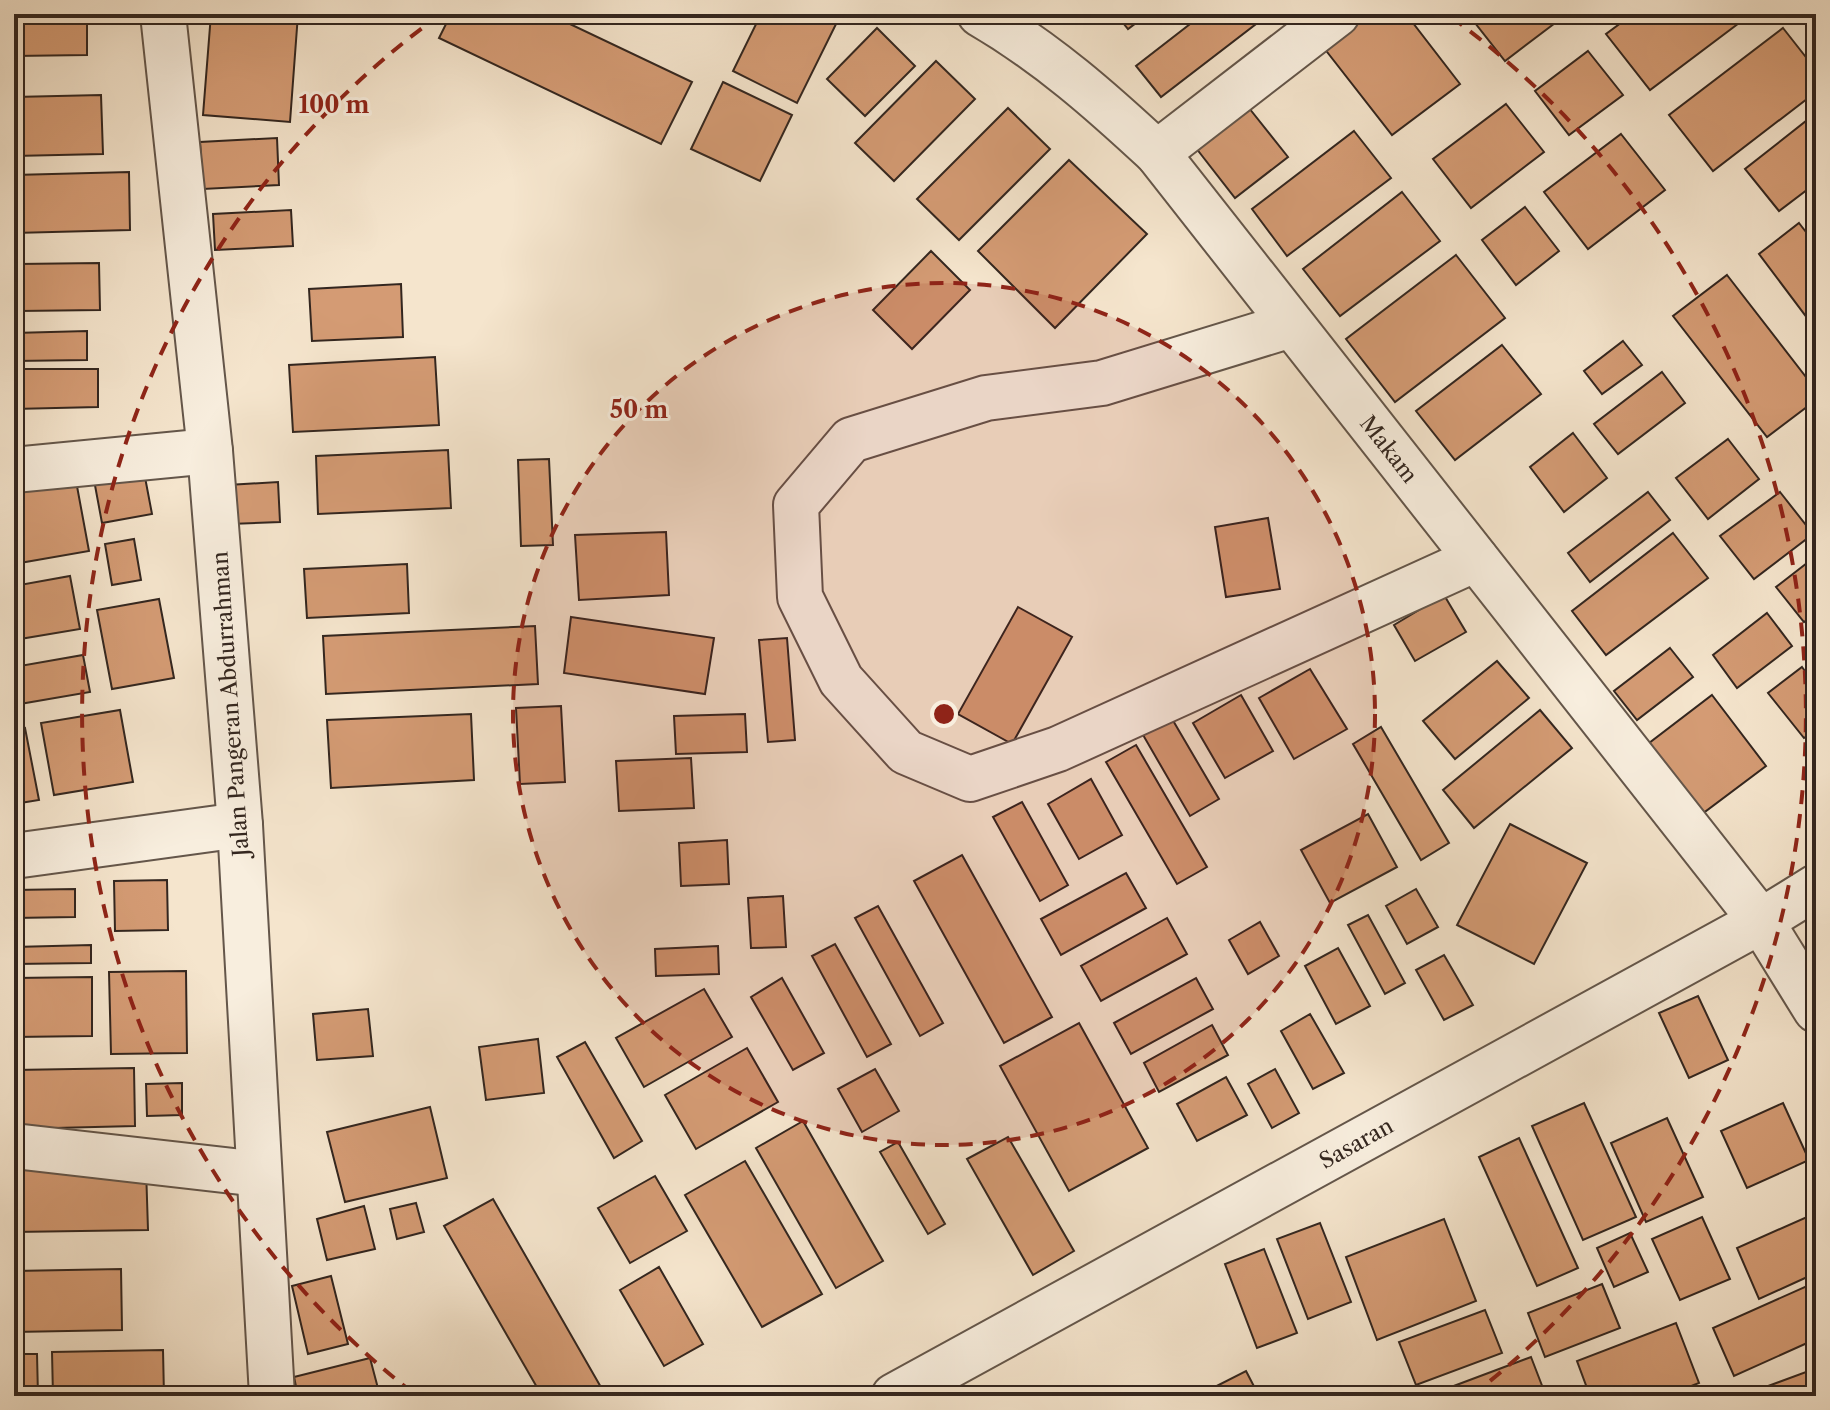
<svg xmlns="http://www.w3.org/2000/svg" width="1830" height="1410" viewBox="0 0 1830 1410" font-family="'Libre Caslon Text',serif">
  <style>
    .building { fill: #d49b74; stroke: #33261f; stroke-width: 2 }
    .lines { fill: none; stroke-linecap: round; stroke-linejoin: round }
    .minor-casing { stroke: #64564a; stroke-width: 48 }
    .minor { stroke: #f8eede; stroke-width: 44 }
    .ring { fill: none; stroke: #8f2418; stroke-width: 4; stroke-dasharray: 14 10 }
    .labels { text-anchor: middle; stroke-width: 6; stroke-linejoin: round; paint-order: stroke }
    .street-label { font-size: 22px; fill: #33261f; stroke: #f8eede }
    .centre { fill: #8f2418; stroke: #f8eede; stroke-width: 4 }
    .ring-label { font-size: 24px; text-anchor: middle; font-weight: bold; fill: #8f2418; stroke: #f8eede; stroke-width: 6; stroke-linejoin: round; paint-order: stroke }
  </style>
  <rect width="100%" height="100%" fill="#f5e5cd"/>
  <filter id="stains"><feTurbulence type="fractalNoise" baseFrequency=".0025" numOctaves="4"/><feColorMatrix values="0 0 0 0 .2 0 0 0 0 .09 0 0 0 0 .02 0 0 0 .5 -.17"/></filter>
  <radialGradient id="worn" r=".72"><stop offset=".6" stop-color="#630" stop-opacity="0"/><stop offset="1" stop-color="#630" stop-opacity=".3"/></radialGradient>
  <g class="building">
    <polygon points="14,14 87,14 87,55 14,56"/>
    <polygon points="211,14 298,14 290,122 203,115"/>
    <polygon points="451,14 549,14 692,82 661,144 439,38"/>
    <polygon points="761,14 841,14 797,103 733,71"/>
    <polygon points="1116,14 1148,14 1128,29"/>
    <polygon points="1203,14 1248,14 1256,24 1161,97 1136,66"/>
    <polygon points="1368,14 1406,14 1460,84 1392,135 1324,48"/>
    <polygon points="1468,14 1567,14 1505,61"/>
    <polygon points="1633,14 1751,14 1650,90 1606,34"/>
    <polygon points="877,28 915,66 865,116 827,79"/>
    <polygon points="1783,28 1816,70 1816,92 1713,171 1669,115"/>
    <polygon points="1588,51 1623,95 1569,135 1535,91"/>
    <polygon points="936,61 975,99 894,181 855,143"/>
    <polygon points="723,82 792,115 760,181 691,149"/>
    <polygon points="101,95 103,154 14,156 14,97"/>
    <polygon points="1506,104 1544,152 1471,208 1433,159"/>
    <polygon points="1008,108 1050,149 959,240 917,199"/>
    <polygon points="1249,108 1288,157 1235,198 1196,148"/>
    <polygon points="1806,121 1816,133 1816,183 1779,211 1745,169"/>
    <polygon points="1354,131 1391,178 1287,256 1252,209"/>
    <polygon points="1621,134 1665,190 1588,249 1544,192"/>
    <polygon points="277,138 279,185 203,189 200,142"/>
    <polygon points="1069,160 1147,234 1055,328 978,251"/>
    <polygon points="129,172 130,230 14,233 14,175"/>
    <polygon points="1402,192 1440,241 1340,316 1303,269"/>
    <polygon points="1525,207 1559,251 1516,285 1482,240"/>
    <polygon points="291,210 293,246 215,250 213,214"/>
    <polygon points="1799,223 1816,245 1814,327 1759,254"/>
    <polygon points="931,251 970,290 912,349 873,310"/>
    <polygon points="1456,255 1505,318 1395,402 1346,339"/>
    <polygon points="99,263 100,310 19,311 18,264"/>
    <polygon points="1727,275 1816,390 1816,400 1767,437 1673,316"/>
    <polygon points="401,284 403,337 312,341 309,289"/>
    <polygon points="87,331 87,360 14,361 14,333"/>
    <polygon points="1623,341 1642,365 1602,394 1584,371"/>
    <polygon points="1502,345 1541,394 1455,460 1416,411"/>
    <polygon points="435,357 439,425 293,432 289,365"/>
    <polygon points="14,369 98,369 98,407 14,409"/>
    <polygon points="1662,372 1685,403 1618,454 1594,424"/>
    <polygon points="1573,433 1607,478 1564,512 1530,467"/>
    <polygon points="1728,439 1759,479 1708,519 1676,478"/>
    <polygon points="448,450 451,508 318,514 316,456"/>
    <polygon points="549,459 553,545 521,546 518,460"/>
    <polygon points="74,470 89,551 14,564 14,480"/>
    <polygon points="144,472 152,514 102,523 94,480"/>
    <polygon points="278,482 280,522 230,524 228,485"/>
    <polygon points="1648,492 1670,520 1590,582 1568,553"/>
    <polygon points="1780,492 1813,534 1754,579 1720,536"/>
    <polygon points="1268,518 1280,589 1226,597 1215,527"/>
    <polygon points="666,532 669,595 579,600 575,535"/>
    <polygon points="1673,533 1708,578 1606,655 1572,611"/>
    <polygon points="134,539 141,580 112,585 105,544"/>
    <polygon points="1816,556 1816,613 1804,622 1776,587"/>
    <polygon points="407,564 409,613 307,618 304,569"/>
    <polygon points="70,576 80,629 14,640 14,586"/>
    <polygon points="1444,595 1466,632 1415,661 1394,625"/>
    <polygon points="159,599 174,678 112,689 97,610"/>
    <polygon points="1018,607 1072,637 1012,744 958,714"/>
    <polygon points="1767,613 1792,646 1737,688 1713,655"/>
    <polygon points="571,617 714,638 705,694 564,673"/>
    <polygon points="535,626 538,684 326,694 323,636"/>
    <polygon points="787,638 795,740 768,742 759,640"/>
    <polygon points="1670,648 1693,677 1637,720 1614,691"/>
    <polygon points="83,655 90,692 14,705 14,667"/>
    <polygon points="1497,661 1529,698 1455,759 1423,721"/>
    <polygon points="1802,667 1816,686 1816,730 1804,738 1768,693"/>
    <polygon points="1310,669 1347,729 1294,759 1259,698"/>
    <polygon points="1241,695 1273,751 1225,778 1193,723"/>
    <polygon points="1712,695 1766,766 1694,820 1640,750"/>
    <polygon points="561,706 565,782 520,784 516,708"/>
    <polygon points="120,710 133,782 54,795 41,723"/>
    <polygon points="1540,710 1572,748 1474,828 1443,790"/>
    <polygon points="1168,712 1219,799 1190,816 1139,728"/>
    <polygon points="471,714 474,780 331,788 327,720"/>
    <polygon points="745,714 747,752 676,754 674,716"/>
    <polygon points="1381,727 1449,843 1421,860 1353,744"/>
    <polygon points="25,728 39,800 14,804 14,730"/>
    <polygon points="1136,745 1207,867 1177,884 1106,762"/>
    <polygon points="691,758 694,808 619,811 616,761"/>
    <polygon points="1091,779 1122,835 1079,859 1048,804"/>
    <polygon points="1022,802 1068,885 1040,901 993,817"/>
    <polygon points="1368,814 1397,867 1330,903 1301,850"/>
    <polygon points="1510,824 1587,863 1534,964 1457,925"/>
    <polygon points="727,840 729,884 681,886 679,843"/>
    <polygon points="962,855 1052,1017 1004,1043 914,881"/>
    <polygon points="1126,873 1146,908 1061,955 1041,919"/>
    <polygon points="167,880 168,930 115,931 114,881"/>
    <polygon points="75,889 75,917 14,918 14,890"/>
    <polygon points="1416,889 1438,927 1407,944 1386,906"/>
    <polygon points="783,896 786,947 751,948 748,898"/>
    <polygon points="878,906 943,1023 920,1036 855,918"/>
    <polygon points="1368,915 1405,983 1385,994 1348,925"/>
    <polygon points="1167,918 1187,954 1101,1001 1081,966"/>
    <polygon points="1260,922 1279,956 1248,974 1229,940"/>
    <polygon points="835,944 891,1044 867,1057 812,956"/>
    <polygon points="91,945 91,963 14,964 14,947"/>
    <polygon points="718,946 719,974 656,976 655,949"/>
    <polygon points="1338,948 1370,1006 1336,1024 1305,966"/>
    <polygon points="1444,955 1473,1005 1444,1020 1416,970"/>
    <polygon points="186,971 187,1053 111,1054 109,972"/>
    <polygon points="92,977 92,1036 14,1037 14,978"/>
    <polygon points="782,978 824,1053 793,1070 751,997"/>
    <polygon points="1196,978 1213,1009 1131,1054 1114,1023"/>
    <polygon points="704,989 732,1037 644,1087 616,1038"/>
    <polygon points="1698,996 1728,1060 1689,1078 1659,1013"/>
    <polygon points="368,1009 373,1056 317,1060 313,1014"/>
    <polygon points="1310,1014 1344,1073 1313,1089 1281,1031"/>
    <polygon points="1079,1023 1148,1148 1069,1191 1000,1066"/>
    <polygon points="1212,1025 1228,1055 1159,1092 1144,1063"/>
    <polygon points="538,1039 544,1093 486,1100 479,1047"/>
    <polygon points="585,1042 642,1141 614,1158 557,1057"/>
    <polygon points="747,1048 778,1102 696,1149 665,1095"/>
    <polygon points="134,1068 135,1126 14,1129 14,1070"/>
    <polygon points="875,1069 899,1111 862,1132 838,1089"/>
    <polygon points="1275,1069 1299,1113 1272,1128 1248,1084"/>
    <polygon points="1226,1077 1247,1115 1197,1141 1177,1104"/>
    <polygon points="182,1083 182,1115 147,1116 146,1084"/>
    <polygon points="1584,1103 1636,1217 1583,1240 1532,1126"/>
    <polygon points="1783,1103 1809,1160 1747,1188 1721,1131"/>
    <polygon points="430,1107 447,1178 345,1202 327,1132"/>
    <polygon points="1667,1118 1703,1197 1646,1222 1611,1143"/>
    <polygon points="803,1121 883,1261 836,1288 756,1148"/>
    <polygon points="1008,1137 1074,1251 1033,1275 967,1159"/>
    <polygon points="1519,1138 1578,1268 1537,1286 1479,1157"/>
    <polygon points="898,1142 945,1224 928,1234 880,1152"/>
    <polygon points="745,1161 822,1294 762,1327 685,1195"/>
    <polygon points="146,1168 148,1230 14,1232 14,1170"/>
    <polygon points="655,1176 687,1231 630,1263 598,1208"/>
    <polygon points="493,1199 606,1396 542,1396 444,1226"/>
    <polygon points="416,1203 424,1232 397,1239 390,1209"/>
    <polygon points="364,1206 375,1249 327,1260 317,1219"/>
    <polygon points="1816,1213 1816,1273 1759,1299 1737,1248"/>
    <polygon points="1702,1217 1730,1279 1680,1300 1652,1239"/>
    <polygon points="1444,1219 1476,1301 1377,1340 1346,1257"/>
    <polygon points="1320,1223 1351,1302 1308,1319 1277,1239"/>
    <polygon points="1630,1233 1648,1272 1614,1287 1597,1248"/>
    <polygon points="1264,1249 1297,1333 1257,1348 1225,1264"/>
    <polygon points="659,1267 703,1344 664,1366 620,1290"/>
    <polygon points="121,1269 122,1330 14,1332 14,1271"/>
    <polygon points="331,1276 348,1344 308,1354 292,1286"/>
    <polygon points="1816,1282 1816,1339 1734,1376 1713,1328"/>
    <polygon points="1602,1284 1620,1328 1545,1357 1528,1313"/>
    <polygon points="1485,1310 1502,1353 1416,1385 1399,1342"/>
    <polygon points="1676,1323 1699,1383 1666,1396 1590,1396 1577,1361"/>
    <polygon points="163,1350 164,1396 53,1396 52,1352"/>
    <polygon points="14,1354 37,1354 38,1396 14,1396"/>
    <polygon points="1531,1357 1546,1396 1427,1396"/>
    <polygon points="370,1358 380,1396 298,1396 294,1377"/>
    <polygon points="1246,1371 1259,1396 1197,1396"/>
    <polygon points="1806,1372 1816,1396 1741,1396"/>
  </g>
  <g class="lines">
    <g class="minor-casing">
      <g id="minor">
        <polyline points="163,14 210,451 240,825 272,1396"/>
        <path d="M980,14C1047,53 1101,101 1157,153L1761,921L1816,1010"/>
        <polyline points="1157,153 1337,14"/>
        <polyline points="1291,325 1102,383 986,398 851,440 796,505 800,597 841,680 906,752 970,779 1058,749 1476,559"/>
        <polyline points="14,470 210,451"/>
        <polyline points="14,856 240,825"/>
        <polyline points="14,1146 259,1174"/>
        <polyline points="894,1396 1761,921 1816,887"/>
      </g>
    </g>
    <use href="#minor" class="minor"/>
  </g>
  <circle cx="944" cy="714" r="431" fill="#8f2418" fill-opacity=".12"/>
  <g class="ring">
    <circle cx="944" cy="714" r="431"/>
    <path d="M413 1393A862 862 0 0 1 437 17M1451 17A862 862 0 0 1 1475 1393"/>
  </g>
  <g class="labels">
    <g class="street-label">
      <text transform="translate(1389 449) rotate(52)" y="8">Makam</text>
      <text transform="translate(230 704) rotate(-94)" y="8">Jalan Pangeran Abdurrahman</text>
      <text transform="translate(1356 1143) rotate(-29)" y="8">Sasaran</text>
    </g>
  </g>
  <circle cx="944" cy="714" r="12" class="centre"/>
  <g class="ring-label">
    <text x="334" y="113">100 m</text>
    <text x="639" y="418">50 m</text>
  </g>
  <rect width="1830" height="1410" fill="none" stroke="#f5e5cd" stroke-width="48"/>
  <rect x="16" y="16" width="1798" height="1378" fill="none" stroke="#33261f" stroke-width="4"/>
  <rect x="24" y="24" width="1782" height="1362" fill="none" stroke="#33261f" stroke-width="2"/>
  <rect width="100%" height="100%" filter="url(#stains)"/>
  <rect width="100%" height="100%" fill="url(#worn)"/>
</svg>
